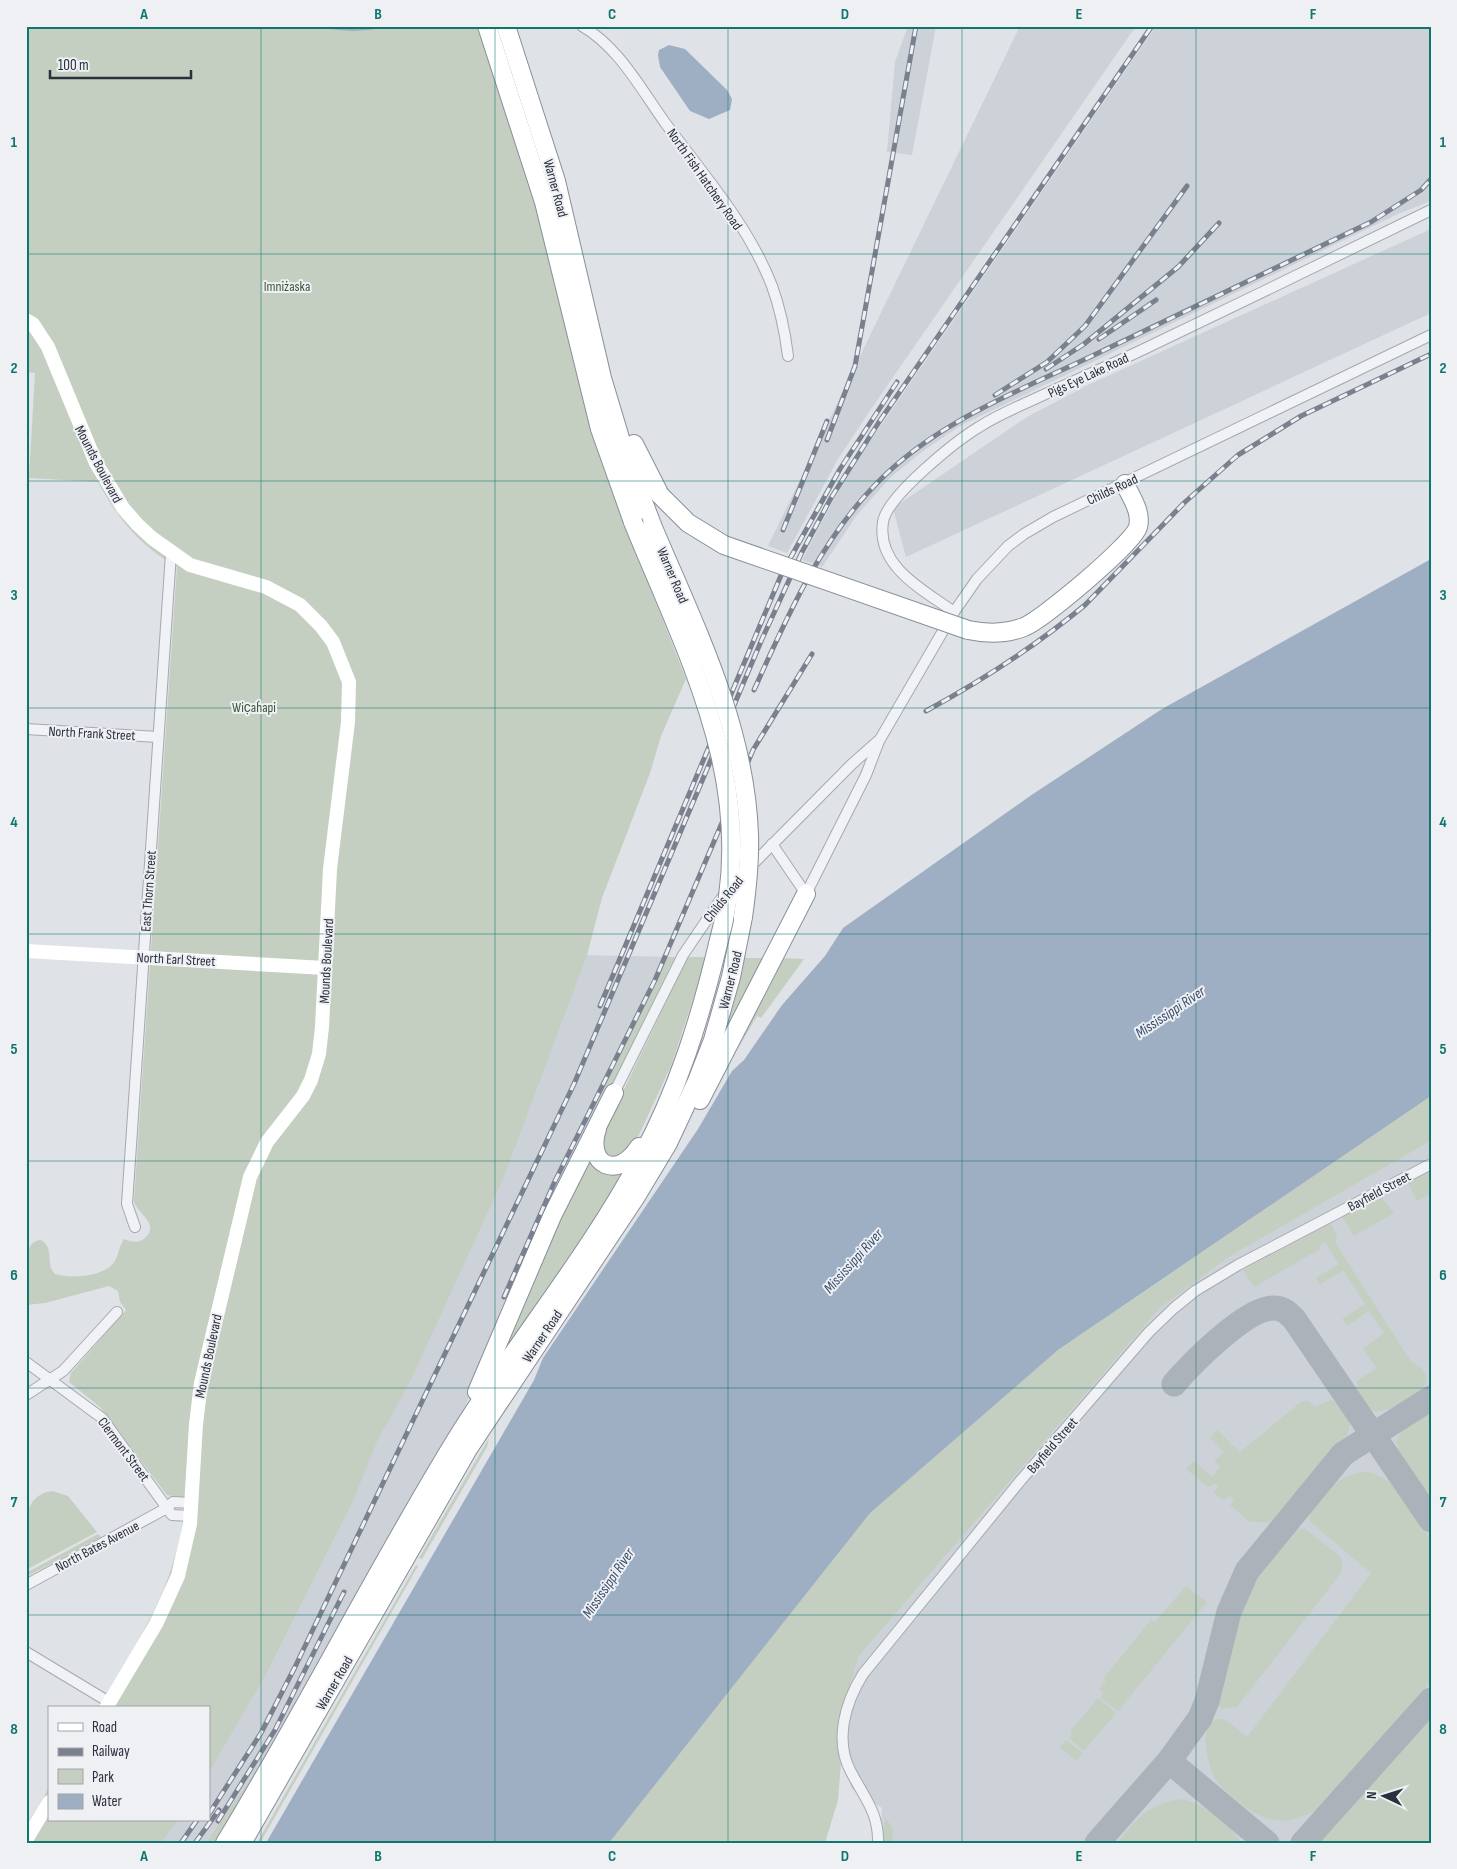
<svg xmlns="http://www.w3.org/2000/svg" width="1457" height="1869" viewBox="0 0 1457 1869" font-family="'Sofia Sans Condensed',sans-serif">
  <style>
    .built { fill: #cdd1d8 }
    .green { fill: #c4cfc1 }
    .water { fill: #9eafc3 }
    .lines { fill: none; stroke-linecap: round; stroke-linejoin: round }
    .taxiway { stroke: #acb2ba; stroke-width: 25 }
    .street-casing { stroke: #a5a9b0; stroke-width: 12 }
    .highway-casing { stroke: #888f9b; stroke-width: 20 }
    .street { stroke: #f1f2f5; stroke-width: 10 }
    .secondary { stroke: #fff; stroke-width: 14 }
    .highway { stroke: #fff; stroke-width: 18 }
    .rail-casing { stroke: #7a818e; stroke-width: 5 }
    .rail { stroke: #eef0f4; stroke-width: 3; stroke-dasharray: 9; stroke-linecap: butt }
    .highway-bridge-casing { stroke: #888f9b; stroke-width: 20; stroke-linecap: butt }
    .highway-bridge { stroke: #fff; stroke-width: 18 }
    .grid { fill: none; stroke: #0f766e; stroke-width: 1; stroke-opacity: 0.55 }
    .labels { text-anchor: middle; stroke-width: 4; stroke-linejoin: round; paint-order: stroke }
    .street-label { font-size: 14px; fill: #2a303c; stroke: #eef0f4 }
    .park-label { font-size: 14px; fill: #3d5638; stroke: #eef0f4 }
    .water-label { font-size: 15px; font-style: italic; fill: #384d6b; stroke: #eef0f4 }
    .neatline { fill: none; stroke: #0f766e; stroke-width: 2 }
    .grid-label { font-size: 16px; text-anchor: middle; font-weight: bold; fill: #0f766e }
  </style>
  <rect width="100%" height="100%" fill="#dfe2e6"/>
  <g class="built">
    <polygon points="908,26 936,26 912,155 887,152 895,62"/>
    <polygon points="1020,26 1136,26 871,409 838,459 787,553 768,546"/>
    <polygon points="1156,26 1431,26 1431,201 1398,214 960,426 923,451 890,478 857,515 822,567 802,560 838,491 862,453"/>
    <polygon points="1431,229 1431,313 906,557 893,508 1027,417 1088,385"/>
    <polygon points="580,955 675,957 550,1210 460,1418 270,1750 209,1843 155,1843 172,1820 209,1820 209,1766"/>
    <polygon points="1431,1141 1431,1843 880,1843 882,1808 852,1789 841,1760 846,1699 859,1656 1159,1309 1229,1257"/>
  </g>
  <g class="green">
    <path d="M26,26H482L539,204L627,528L686,679L661,736L650,773L602,898L587,955L503,1179L409,1384L378,1439L353,1501L265,1676L209,1772V1708H98C139,1638 177,1587 185,1503V1498L167,1495L100,1407L69,1382L71,1373L126,1310L120,1302L118,1291L109,1286L45,1303L26,1305C26,1289 19,1240 41,1240C55,1248 45,1265 55,1274C71,1279 105,1277 115,1261C119,1254 119,1246 124,1239C131,1242 139,1244 146,1237C160,1222 135,1213 134,1200L177,567C140,546 118,519 98,482L29,478L35,373L26,372Z"/>
    <polygon points="668,957 675,957 555,1199 546,1209"/>
    <polygon points="688,957 707,957 671,1066 631,1152 622,1160 604,1155 601,1137"/>
    <polygon points="743,958 768,958 716,1054"/>
    <polygon points="781,958 804,959 761,1018 757,1016 737,1050"/>
    <polygon points="1431,1096 1431,1141 1229,1257 1159,1309 859,1656 846,1699 838,1800 825,1843 609,1843 869,1513 1058,1350"/>
    <polygon points="588,1152 620,1175 604,1208 499,1364 504,1343"/>
    <polygon points="1431,1170 1431,1194 1417,1201 1408,1183"/>
    <polygon points="1381,1197 1394,1213 1354,1236 1342,1217"/>
    <path d="M1331,1223L1337,1236L1335,1242L1408,1357C1414,1365 1424,1366 1426,1377C1429,1393 1388,1413 1374,1411L1365,1405L1356,1389L1358,1380L1377,1368L1363,1349L1384,1333L1369,1311L1347,1326L1342,1319L1365,1304L1343,1270L1320,1285L1316,1278L1339,1264L1325,1242L1319,1246L1320,1249L1254,1287L1243,1270Z"/>
    <polygon points="1331,1400 1336,1402 1349,1420 1350,1425 1347,1435 1326,1455 1277,1517 1268,1522 1250,1522 1230,1505 1234,1499 1230,1496 1223,1500 1214,1493 1218,1485 1215,1483 1208,1487 1186,1469 1194,1461 1212,1477 1220,1467 1214,1461 1224,1452 1210,1438 1217,1430 1240,1452 1302,1401 1308,1401 1315,1407"/>
    <polygon points="1431,1410 1431,1501 1401,1457 1396,1442 1402,1429"/>
    <polygon points="489,1438 487,1447 422,1559 419,1558"/>
    <path d="M1363,1472L1373,1473L1392,1483L1431,1540V1681L1317,1810C1303,1816 1288,1823 1273,1820C1256,1818 1228,1795 1217,1782C1208,1770 1196,1720 1219,1719C1229,1718 1239,1732 1247,1737L1371,1573L1310,1522L1309,1513C1325,1493 1336,1476 1363,1472Z"/>
    <path d="M52,1491L68,1496L97,1532L26,1570C26,1543 16,1496 52,1491Z"/>
    <polygon points="1304,1528 1340,1556 1343,1566 1341,1573 1237,1707 1222,1709 1218,1706 1237,1622 1248,1593 1262,1569 1295,1530"/>
    <polygon points="98,1534 101,1537 26,1577 26,1573"/>
    <polygon points="416,1565 418,1566 260,1843 257,1843"/>
    <polygon points="1186,1586 1207,1602 1118,1711 1100,1697 1104,1693 1099,1689 1106,1681 1103,1679 1151,1620 1155,1622"/>
    <polygon points="1098,1698 1116,1713 1084,1751 1069,1738 1072,1734 1070,1732"/>
    <polygon points="294,1707 217,1843 206,1843 251,1778"/>
    <polygon points="1431,1714 1431,1843 1316,1843"/>
    <polygon points="1066,1740 1083,1753 1076,1761 1060,1747"/>
    <polygon points="49,1788 49,1820 178,1820 161,1843 26,1843 26,1826"/>
    <path d="M1181,1799C1203,1803 1230,1823 1241,1843H1117C1137,1818 1147,1805 1181,1799Z"/>
    <polygon points="885,1817 893,1829 892,1843 883,1843"/>
  </g>
  <g class="water">
    <path d="M317,26H387C364,33 339,32 317,26Z"/>
    <polygon points="669,45 685,49 727,90 732,99 730,110 709,119 690,111 660,67 658,55 659,50"/>
    <polygon points="1431,559 1431,1096 1058,1350 870,1513 609,1843 266,1843 534,1380 543,1358 698,1129 732,1071 744,1060 782,1005 825,956 843,928 1030,796 1162,709"/>
  </g>
  <g class="lines">
    <g class="taxiway">
      <path d="M1174,1384C1192,1363 1247,1307 1274,1308C1283,1308 1288,1313 1294,1319L1431,1520"/>
      <polyline points="1169,1761 1267,1843"/>
      <polyline points="1097,1843 1169,1761 1200,1718 1207,1701 1229,1612 1247,1571 1343,1454 1431,1398"/>
      <polyline points="1303,1843 1431,1700"/>
    </g>
    <g class="street-casing">
      <g id="street">
        <path d="M582,26C619,47 642,91 666,124C703,174 749,226 772,286C780,308 785,332 788,356"/>
        <path d="M954,612C924,590 876,567 883,522C887,496 956,441 979,427C999,414 1020,406 1041,396C1074,381 1108,366 1142,350C1239,304 1334,257 1431,210"/>
        <polyline points="26,729 158,737"/>
        <polyline points="772,844 806,894 866,775 879,741 954,612 977,579 1008,546 1024,534 1053,517 1431,335"/>
        <polyline points="749,868 852,764 878,741"/>
        <polyline points="614,1093 683,955 725,893"/>
        <polyline points="135,1227 127,1204 171,553"/>
        <polyline points="26,1362 102,1418 172,1515 191,1516"/>
        <polyline points="26,1395 63,1371 117,1312"/>
        <polyline points="26,1585 165,1509 173,1502 192,1503"/>
        <polyline points="26,1652 109,1702"/>
        <path d="M878,1843C879,1813 864,1797 851,1772C834,1741 845,1703 863,1674L1021,1480L1149,1332L1174,1308L1195,1291L1238,1265L1431,1164"/>
      </g>
    </g>
    <g class="highway-casing">
      <g id="highway">
        <polyline points="487,26 544,202 600,429 633,522"/>
        <polyline points="506,26 556,181 602,378 623,448 652,525"/>
        <polyline points="634,444 660,495"/>
        <path d="M968,630C987,634 1006,634 1024,627C1043,619 1133,544 1138,527C1142,512 1131,497 1125,484"/>
        <polyline points="700,1100 806,894"/>
        <path d="M597,1129C585,1165 618,1181 639,1147"/>
        <polyline points="477,1392 552,1216 614,1093"/>
        <path d="M225,1843C305,1712 374,1574 454,1443C513,1346 588,1258 641,1158C678,1090 700,1019 718,944"/>
        <polyline points="242,1843 468,1449 635,1198 668,1143 697,1081 713,1040 731,977 743,917"/>
      </g>
    </g>
    <use href="#street" class="street"/>
    <g class="secondary">
      <polyline points="26,320 33,324 48,347 96,463 123,508 137,524 152,538 190,565 266,587 300,605 321,626 333,642 349,682 348,722 330,869 322,1027 319,1054 311,1080 303,1096 267,1142 250,1177 201,1383 196,1424 190,1524 178,1576 156,1624 106,1708"/>
      <polyline points="26,951 325,968"/>
      <polyline points="26,1840 49,1802"/>
    </g>
    <use href="#highway" class="highway"/>
    <g class="rail-casing">
      <g id="rail">
        <polyline points="1099,339 1156,300"/>
        <polyline points="1046,369 1084,344 1178,267 1219,223"/>
        <polyline points="995,395 1047,362 1085,326 1187,186"/>
        <polyline points="827,440 855,366 916,26"/>
        <polyline points="783,530 827,421"/>
        <path d="M754,690C787,617 820,541 877,483C936,422 1019,391 1094,355C1187,311 1279,266 1371,222L1421,190L1431,179"/>
        <path d="M926,711C981,681 1037,645 1085,605L1185,502L1238,455L1301,416L1431,354"/>
        <polyline points="600,1006 782,573 840,469 897,382"/>
        <polyline points="504,1297 555,1181 655,980 753,750 812,654"/>
        <polyline points="209,1814 261,1733 295,1667 574,1084 762,639 802,552 831,498 879,422 1152,26"/>
        <polyline points="218,1821 275,1730 344,1592"/>
        <polyline points="181,1843 197,1820"/>
        <polyline points="195,1843 219,1810"/>
      </g>
    </g>
    <use href="#rail" class="rail"/>
    <g class="highway-bridge-casing">
      <g id="highway-bridge">
        <polyline points="660,495 688,523 724,545 968,630"/>
        <path d="M633,522C689,660 762,791 718,944"/>
        <path d="M652,525C694,625 745,724 749,834C750,862 747,889 743,917"/>
      </g>
    </g>
    <use href="#highway-bridge" class="highway-bridge"/>
  </g>
  <path class="grid" d="M261,26V1843M495,26V1843M728,26V1843M962,26V1843M1196,26V1843M26,254H1431M26,481H1431M26,708H1431M26,934H1431M26,1161H1431M26,1388H1431M26,1615H1431"/>
  <g class="labels">
    <g class="street-label">
      <text transform="translate(705 179) rotate(55)" y="5">North Fish Hatchery Road</text>
      <text transform="translate(556 188) rotate(75)" y="5">Warner Road</text>
      <text transform="translate(1088 375) rotate(-25)" y="5">Pigs Eye Lake Road</text>
      <text transform="translate(99 464) rotate(62)" y="5">Mounds Boulevard</text>
      <text transform="translate(1112 489) rotate(-25)" y="5">Childs Road</text>
      <text transform="translate(673 575) rotate(67)" y="5">Warner Road</text>
      <text transform="translate(92 733) rotate(3)" y="5">North Frank Street</text>
      <text transform="translate(148 891) rotate(-86)" y="5">East Thorn Street</text>
      <text transform="translate(723 899) rotate(-51)" y="5">Childs Road</text>
      <text transform="translate(176 959) rotate(3)" y="5">North Earl Street</text>
      <text transform="translate(326 961) rotate(-87)" y="5">Mounds Boulevard</text>
      <text transform="translate(730 980) rotate(-76)" y="5">Warner Road</text>
      <text transform="translate(1379 1191) rotate(-28)" y="5">Bayfield Street</text>
      <text transform="translate(542 1336) rotate(-56)" y="5">Warner Road</text>
      <text transform="translate(208 1356) rotate(-78)" y="5">Mounds Boulevard</text>
      <text transform="translate(1052 1445) rotate(-49)" y="5">Bayfield Street</text>
      <text transform="translate(124 1449) rotate(53)" y="5">Clermont Street</text>
      <text transform="translate(97 1546) rotate(-28)" y="5">North Bates Avenue</text>
      <text transform="translate(334 1683) rotate(-60)" y="5">Warner Road</text>
    </g>
    <g class="park-label">
      <text x="287" y="291">Imniżaska</text>
      <text x="254" y="712">Wic̣aḣapi</text>
    </g>
    <g class="water-label">
      <text transform="translate(1170 1012) rotate(-34)" y="5">Mississippi River</text>
      <text transform="translate(853 1261) rotate(-48)" y="5">Mississippi River</text>
      <text transform="translate(608 1583) rotate(-56)" y="5">Mississippi River</text>
    </g>
  </g>
  <rect width="1457" height="1869" fill="none" stroke="#eef0f4" stroke-width="55"/>
  <rect x="48" y="1706" width="162" height="115" fill="#eef0f4" stroke="#a0a3aa"/>
  <rect x="58" y="1723" width="25" height="8" fill="#ffffff" stroke="#a0a3aa"/>
  <text x="92" y="1732" font-size="15" fill="#2a303c">Road</text>
  <rect x="58" y="1748" width="25" height="8" fill="#7a818e" stroke="#a0a3aa"/>
  <text x="92" y="1756" font-size="15" fill="#2a303c">Railway</text>
  <rect x="58" y="1769" width="25" height="15" fill="#c4cfc1" stroke="#a0a3aa"/>
  <text x="92" y="1782" font-size="15" fill="#2a303c">Park</text>
  <rect x="58" y="1794" width="25" height="15" fill="#9eafc3" stroke="#a0a3aa"/>
  <text x="92" y="1806" font-size="15" fill="#2a303c">Water</text>
  <g transform="translate(1384 1796) rotate(274)" stroke="#eef0f4" stroke-width="4" paint-order="stroke">
  <path d="M0-4L9 19L0 12L-9 19Z" fill="#2a303c"/>
  <text y="-8" font-size="14" font-weight="bold" text-anchor="middle" fill="#2a303c">N</text>
  </g>
  <path d="M50 70v8h141v-8" fill="none" stroke="#2a303c" stroke-width="2.5"/>
  <text x="58" y="70" font-size="15" fill="#2a303c" stroke="#eef0f4" stroke-width="4" paint-order="stroke">100 m</text>
  <rect x="28" y="28" width="1402" height="1814" class="neatline"/>
  <g class="grid-label">
    <text x="144" y="19">A</text>
    <text x="378" y="19">B</text>
    <text x="612" y="19">C</text>
    <text x="845" y="19">D</text>
    <text x="1079" y="19">E</text>
    <text x="1313" y="19">F</text>
    <text x="14" y="147">1</text>
    <text x="1443" y="147">1</text>
    <text x="14" y="373">2</text>
    <text x="1443" y="373">2</text>
    <text x="14" y="600">3</text>
    <text x="1443" y="600">3</text>
    <text x="14" y="827">4</text>
    <text x="1443" y="827">4</text>
    <text x="14" y="1054">5</text>
    <text x="1443" y="1054">5</text>
    <text x="14" y="1280">6</text>
    <text x="1443" y="1280">6</text>
    <text x="14" y="1507">7</text>
    <text x="1443" y="1507">7</text>
    <text x="14" y="1734">8</text>
    <text x="1443" y="1734">8</text>
    <text x="144" y="1861">A</text>
    <text x="378" y="1861">B</text>
    <text x="612" y="1861">C</text>
    <text x="845" y="1861">D</text>
    <text x="1079" y="1861">E</text>
    <text x="1313" y="1861">F</text>
  </g>
</svg>
